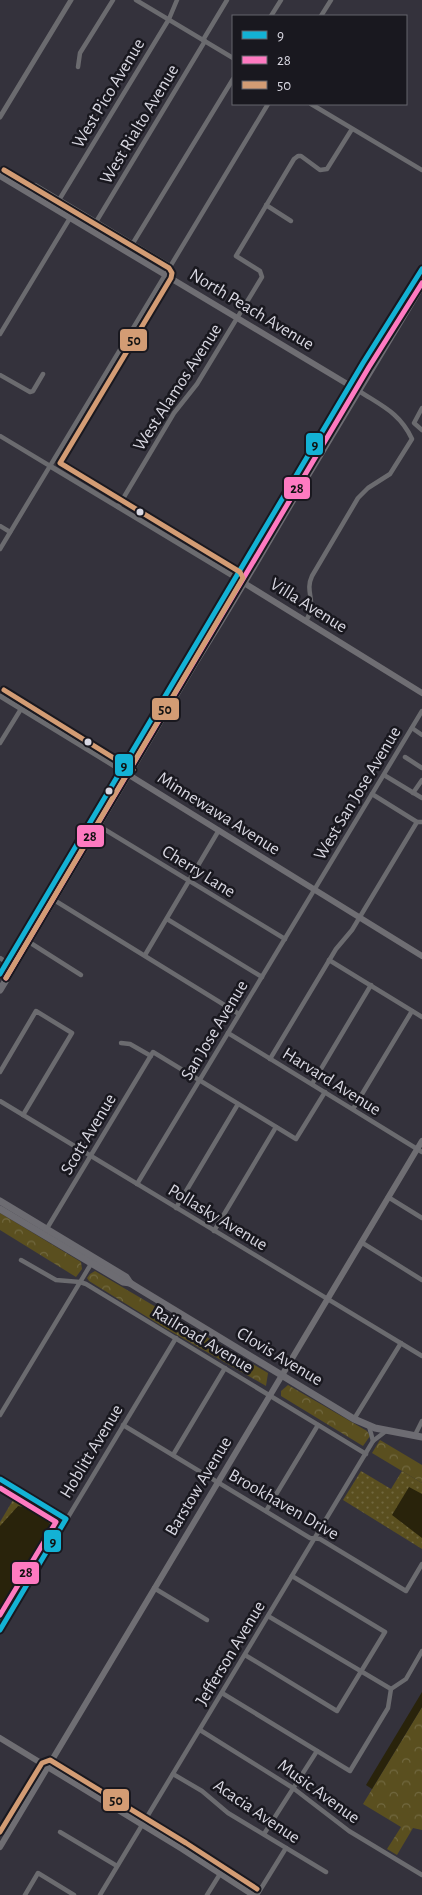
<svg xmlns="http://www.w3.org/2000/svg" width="422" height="1895" viewBox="0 0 422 1895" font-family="'Alegreya Sans',sans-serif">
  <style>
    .grass { fill: url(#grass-dots) }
    .park { fill: url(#park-crowns) }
    .water { fill: #29230b }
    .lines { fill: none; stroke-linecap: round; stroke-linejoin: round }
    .minor { stroke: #6b6b6f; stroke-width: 4.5 }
    .tertiary { stroke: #6b6b6f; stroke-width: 5 }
    .secondary { stroke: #6f6e73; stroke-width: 6 }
    .primary { stroke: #6d6c72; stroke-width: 7 }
    .bus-1-casing { stroke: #19181f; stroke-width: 9 }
    .bus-2-casing { stroke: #19181f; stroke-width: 9 }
    .bus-3-casing { stroke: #19181f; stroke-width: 9 }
    .bus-1 { stroke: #13b2d5; stroke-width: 5 }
    .bus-2 { stroke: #fe7ac1; stroke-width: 5 }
    .bus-3 { stroke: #d39c74; stroke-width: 5 }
    .bus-dot { fill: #d8d7e1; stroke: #19181f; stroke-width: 2 }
    .labels { text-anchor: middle; stroke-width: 5; stroke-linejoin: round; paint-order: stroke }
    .street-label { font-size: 18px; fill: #d8d7e1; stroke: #19181f }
    .line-badge { stroke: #19181f; stroke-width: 2 }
    .pale-badge-label { font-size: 14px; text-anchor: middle; font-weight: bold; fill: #111 }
  </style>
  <defs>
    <pattern id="grass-dots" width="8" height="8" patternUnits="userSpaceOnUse" patternTransform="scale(1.25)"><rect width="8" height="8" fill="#5a4f1f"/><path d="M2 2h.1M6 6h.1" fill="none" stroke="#71683f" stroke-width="1.8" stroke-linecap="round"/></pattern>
    <pattern id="park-crowns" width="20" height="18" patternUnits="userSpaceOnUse" patternTransform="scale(1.25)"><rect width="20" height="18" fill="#5a4f1f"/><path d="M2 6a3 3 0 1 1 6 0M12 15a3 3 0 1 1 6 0" fill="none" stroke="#71683f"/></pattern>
  </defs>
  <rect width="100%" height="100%" fill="#34323c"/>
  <g class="grass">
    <polygon points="361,1471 391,1489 402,1471 422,1483 422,1549 343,1500"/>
    <polygon points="16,1495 58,1520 59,1523 0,1621 0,1522"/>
  </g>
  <g class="park">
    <polygon points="0,1213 81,1262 82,1269 76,1277 0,1230"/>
    <polygon points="95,1271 268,1373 266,1386 165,1328 89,1281 87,1278 90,1274"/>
    <polygon points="288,1385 367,1431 370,1436 363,1446 281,1396 281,1391"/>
    <polygon points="380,1440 422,1465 422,1483 372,1453"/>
    <polygon points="422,1707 422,1830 413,1828 397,1855 387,1849 401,1827 363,1804"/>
  </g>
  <g class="water">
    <polygon points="409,1487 422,1494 422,1538 392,1515"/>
    <path d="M18,1506C34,1508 42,1512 51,1526L48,1535L0,1617V1526Z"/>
    <polygon points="422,1692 422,1707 372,1789 366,1785"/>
  </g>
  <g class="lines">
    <g class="minor">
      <polyline points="136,0 233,58"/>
      <polyline points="271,16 281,0"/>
      <polyline points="321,16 331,0"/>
      <polyline points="203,40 227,0"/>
      <polyline points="78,67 80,53 113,0"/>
      <polyline points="311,104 422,170"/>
      <polyline points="30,194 35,185 170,266"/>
      <polyline points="59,200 169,19 177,0"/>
      <polyline points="266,205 291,221"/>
      <polyline points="96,222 205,41"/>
      <polyline points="133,243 233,79"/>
      <polyline points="0,334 70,218"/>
      <polyline points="0,375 30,392 33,391 43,374"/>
      <polyline points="422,408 414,423 422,430"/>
      <polyline points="0,436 50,466"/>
      <polyline points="118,507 174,413 197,384 262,277 260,271 236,256 294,159 298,156 301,156 320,170 327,169 352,129"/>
      <polyline points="0,526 10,532"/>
      <polyline points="0,549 268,104"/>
      <path d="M306,621C318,601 304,593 312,576L358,498L368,488L390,474L412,439C400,413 382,406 359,391"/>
      <polyline points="412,728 422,735"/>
      <polyline points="0,743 21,709"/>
      <polyline points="405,757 422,768"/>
      <polyline points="384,775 422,798"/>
      <polyline points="413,793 422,780"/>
      <polyline points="372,794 417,822 422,822"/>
      <polyline points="99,826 285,939"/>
      <polyline points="54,900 239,1014"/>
      <polyline points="167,919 262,977"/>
      <polyline points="29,942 81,975"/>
      <polyline points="145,955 219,830"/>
      <polyline points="0,958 14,967"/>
      <polyline points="329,960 422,1017"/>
      <polyline points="228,1033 422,1152"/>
      <polyline points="121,1043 130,1044 151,1056"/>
      <polyline points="270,1059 336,949 352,930 417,822"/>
      <polyline points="0,1072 36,1011 72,1033 23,1115"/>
      <polyline points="312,1084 371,985"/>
      <polyline points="0,1101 422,1356"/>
      <polyline points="353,1109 412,1011"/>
      <polyline points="137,1184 422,711"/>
      <polyline points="388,1197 422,1218"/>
      <polyline points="176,1208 238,1104"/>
      <polyline points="46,1230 153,1052 296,1139 325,1092"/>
      <polyline points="214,1231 276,1127"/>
      <polyline points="361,1242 422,1280"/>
      <polyline points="21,1260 56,1280 80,1282 86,1284 366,1454"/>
      <polyline points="0,1415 91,1264"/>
      <polyline points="354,1419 401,1343"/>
      <polyline points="123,1425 310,1538 320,1539 406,1591 422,1564"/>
      <polyline points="369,1426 373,1441"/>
      <polyline points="415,1435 422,1421"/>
      <polyline points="173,1455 225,1368"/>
      <polyline points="0,1479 66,1519"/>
      <polyline points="266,1511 318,1425"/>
      <polyline points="154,1588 207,1620"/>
      <polyline points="268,1616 391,1689"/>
      <polyline points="0,1630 176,1338"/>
      <polyline points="245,1655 337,1711 385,1632 292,1576"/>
      <polyline points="222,1693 350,1771 388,1708 391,1689 406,1679 422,1651"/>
      <polyline points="200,1730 293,1788 349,1831 422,1875"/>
      <polyline points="173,1774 202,1791 228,1813 326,1872"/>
      <polyline points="60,1832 117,1866"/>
      <polyline points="264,1834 317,1751"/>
      <polyline points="25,1895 38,1873 74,1895"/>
      <polyline points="100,1895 373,1441 386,1431"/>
      <polyline points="207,1895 220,1874"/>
      <polyline points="257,1895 286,1848"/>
    </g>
    <g class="tertiary">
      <polyline points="0,117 71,0"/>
      <polyline points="50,466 236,578"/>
      <polyline points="0,696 129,775"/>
    </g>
    <g class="secondary">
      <polyline points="0,176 359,391"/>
      <polyline points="236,578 422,693"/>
      <polyline points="129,775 422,956"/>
      <polyline points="0,1738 182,1849 253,1895"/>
      <polyline points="0,1847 422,1141"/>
    </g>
    <g class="primary">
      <polyline points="0,974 363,363 422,269"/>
      <path d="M0,990L196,661C229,609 260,556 291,503L422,285"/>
      <polyline points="0,1201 126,1277 130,1283"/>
      <polyline points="0,1209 123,1282 130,1283 138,1288 354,1419 375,1428 422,1437"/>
    </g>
    <g class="bus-1-casing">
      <g id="bus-1">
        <polyline points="0,974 363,363 422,269"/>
        <polyline points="0,1479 66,1519 0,1630"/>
      </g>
    </g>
    <g class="bus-2-casing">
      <g id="bus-2">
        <polyline points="6,978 369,367 422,283"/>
        <polyline points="0,1488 56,1522 0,1615"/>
      </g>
    </g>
    <g class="bus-3-casing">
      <g id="bus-3">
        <polyline points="4,170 169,268 172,273 171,278 60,463 240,572 243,578 6,978"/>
        <polyline points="4,690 133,770"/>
        <polyline points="0,1832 42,1763 50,1760 186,1843 257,1889"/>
      </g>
    </g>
    <use href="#bus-1" class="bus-1"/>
    <use href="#bus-2" class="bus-2"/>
    <use href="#bus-3" class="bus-3"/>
  </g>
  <g class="bus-dot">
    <circle cx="140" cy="512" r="4.5"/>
    <circle cx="88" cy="742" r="4.5"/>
    <circle cx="109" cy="791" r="4.5"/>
  </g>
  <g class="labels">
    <g class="street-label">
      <text transform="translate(108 93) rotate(-59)" y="6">West Pico Avenue</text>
      <text transform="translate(139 124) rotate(-59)" y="6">West Rialto Avenue</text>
      <text transform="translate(252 309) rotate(31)" y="6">North Peach Avenue</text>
      <text transform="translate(177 387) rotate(-57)" y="6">West Alamos Avenue</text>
      <text transform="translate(309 605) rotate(32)" y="6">Villa Avenue</text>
      <text transform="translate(357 793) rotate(-59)" y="6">West San Jose Avenue</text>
      <text transform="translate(219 813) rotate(32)" y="6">Minnewawa Avenue</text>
      <text transform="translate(199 871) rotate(32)" y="6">Cherry Lane</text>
      <text transform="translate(214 1030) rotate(-59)" y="6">San Jose Avenue</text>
      <text transform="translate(332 1081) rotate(32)" y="6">Harvard Avenue</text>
      <text transform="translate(88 1134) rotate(-59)" y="6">Scott Avenue</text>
      <text transform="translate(218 1217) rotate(31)" y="6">Pollasky Avenue</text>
      <text transform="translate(203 1339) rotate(31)" y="6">Railroad Avenue</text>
      <text transform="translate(280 1356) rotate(31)" y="6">Clovis Avenue</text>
      <text transform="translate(91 1451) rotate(-59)" y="6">Hoblitt Avenue</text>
      <text transform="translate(198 1486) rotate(-59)" y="6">Barstow Avenue</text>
      <text transform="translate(284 1504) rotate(30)" y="6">Brookhaven Drive</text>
      <text transform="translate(230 1653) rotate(-59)" y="6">Jefferson Avenue</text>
      <text transform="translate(319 1791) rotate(36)" y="6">Music Avenue</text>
      <text transform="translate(257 1811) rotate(34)" y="6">Acacia Avenue</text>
    </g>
  </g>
  <g class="line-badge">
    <rect x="119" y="328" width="29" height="24" rx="5" fill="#d39c74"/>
    <rect x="305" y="432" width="19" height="24" rx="5" fill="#13b2d5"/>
    <rect x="283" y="476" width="28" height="24" rx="5" fill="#fe7ac1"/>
    <rect x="151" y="697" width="29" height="24" rx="5" fill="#d39c74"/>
    <rect x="114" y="753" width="20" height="24" rx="5" fill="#13b2d5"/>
    <rect x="76" y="824" width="29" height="24" rx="5" fill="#fe7ac1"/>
    <rect x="43" y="1529" width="19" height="24" rx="5" fill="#13b2d5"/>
    <rect x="11" y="1561" width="29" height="24" rx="5" fill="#fe7ac1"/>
    <rect x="102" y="1788" width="28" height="24" rx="5" fill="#d39c74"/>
  </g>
  <g class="pale-badge-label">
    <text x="134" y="345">50</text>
    <text x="315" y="449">9</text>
    <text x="297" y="493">28</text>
    <text x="165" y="714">50</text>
    <text x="124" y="770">9</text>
    <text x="90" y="841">28</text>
    <text x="53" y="1546">9</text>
    <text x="26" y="1577">28</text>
    <text x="116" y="1805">50</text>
  </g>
  <rect x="232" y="15" width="175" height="90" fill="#19181f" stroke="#65646d"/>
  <rect x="242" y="31" width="25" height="8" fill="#13b2d5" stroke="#65646d"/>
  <text x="277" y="40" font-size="15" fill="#d8d7e1">9</text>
  <rect x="242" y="56" width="25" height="8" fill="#fe7ac1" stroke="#65646d"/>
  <text x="277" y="65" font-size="15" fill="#d8d7e1">28</text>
  <rect x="242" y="81" width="25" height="8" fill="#d39c74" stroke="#65646d"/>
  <text x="277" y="90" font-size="15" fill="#d8d7e1">50</text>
</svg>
